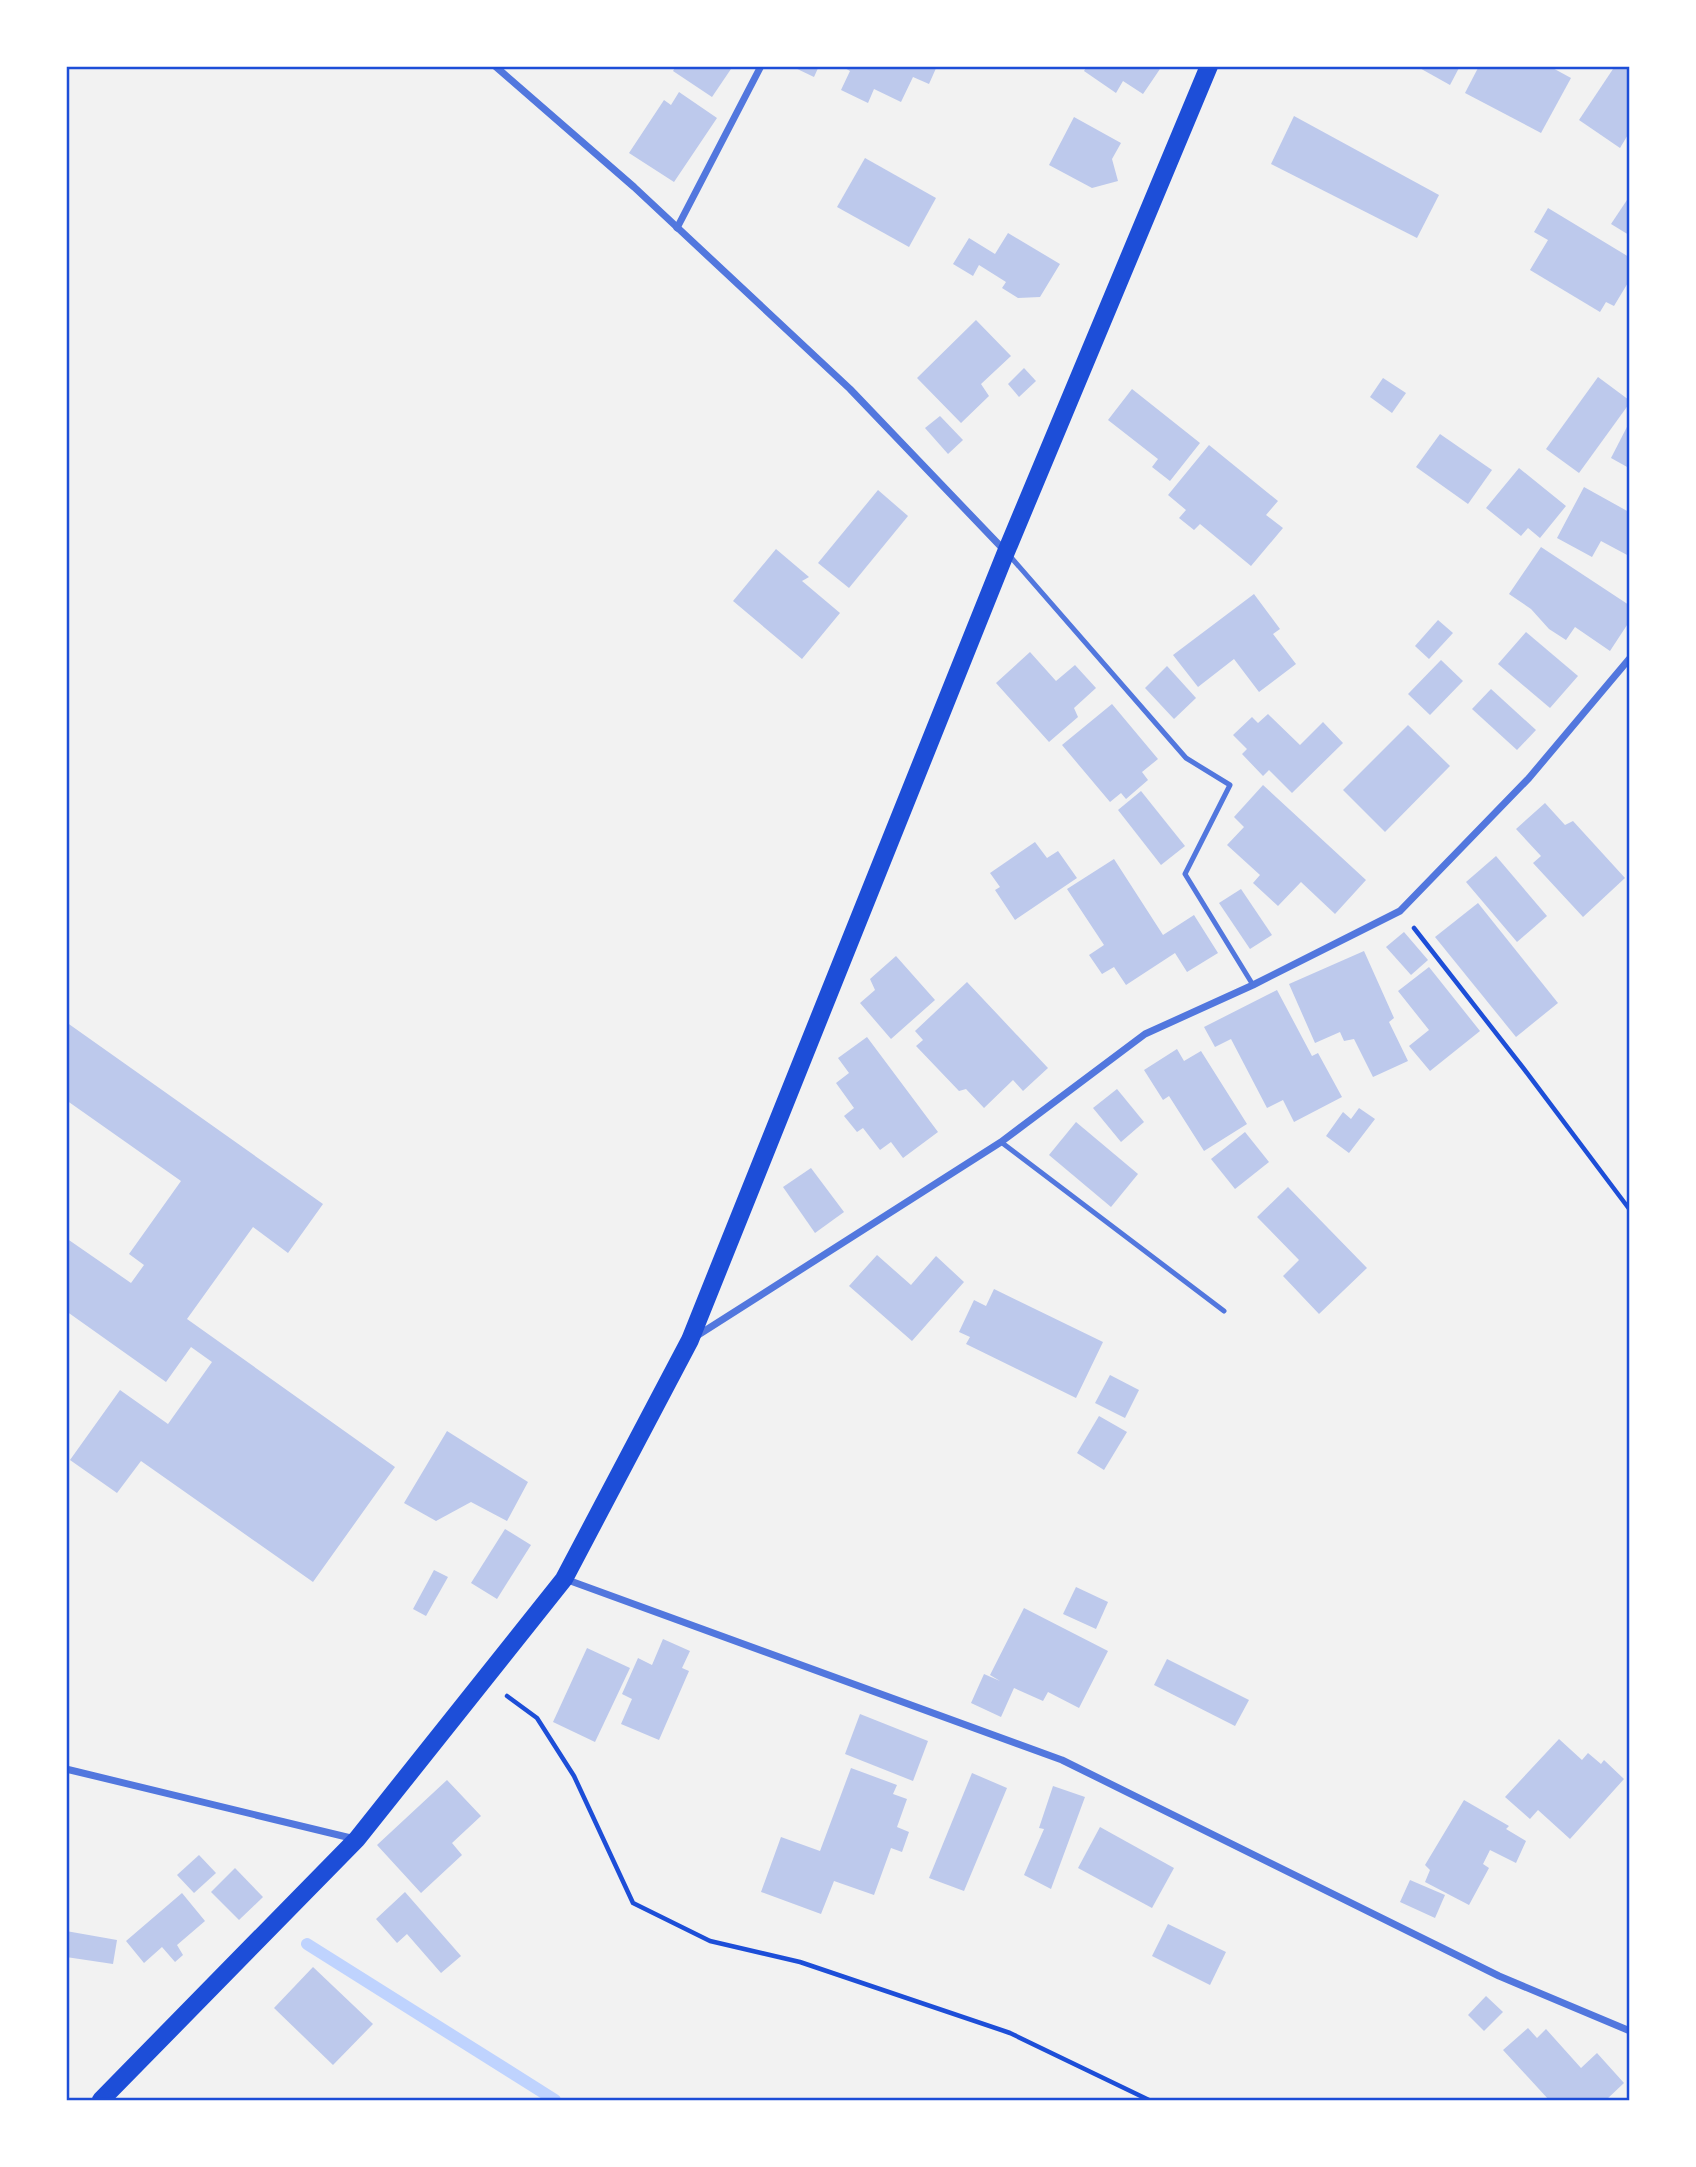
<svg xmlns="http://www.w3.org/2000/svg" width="1696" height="2167" viewBox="0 0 1696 2167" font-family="'Roboto Serif',serif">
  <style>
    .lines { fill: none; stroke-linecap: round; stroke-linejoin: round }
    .stream { stroke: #bfd3fe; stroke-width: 12 }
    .building { fill: #bdc9ec }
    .path { stroke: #1d4ed8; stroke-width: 4.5 }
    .service { stroke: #5277de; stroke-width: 5 }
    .minor { stroke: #5277de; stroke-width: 7 }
    .primary { stroke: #1d4ed8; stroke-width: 18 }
    .neatline { fill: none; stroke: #1d4ed8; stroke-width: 2.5 }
  </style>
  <rect width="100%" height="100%" fill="#f2f2f2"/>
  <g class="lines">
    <polyline class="stream" points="307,1944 555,2100"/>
  </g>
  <g class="building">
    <polygon points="676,66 733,66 712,97 673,71"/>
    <polygon points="791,66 819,66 814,77"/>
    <polygon points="841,66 937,66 929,84 913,77 901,102 874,89 868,103 841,90 850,71"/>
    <polygon points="1087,66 1162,66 1143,94 1123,81 1116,93 1084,71"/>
    <polygon points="1416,66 1460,66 1450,85"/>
    <polygon points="1479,66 1549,66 1571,78 1541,133 1465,93"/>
    <polygon points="1615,66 1629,66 1629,133 1620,148 1579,120"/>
    <polygon points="679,92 717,118 674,182 629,153 664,100 671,105"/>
    <polygon points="1294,116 1439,195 1417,238 1271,164"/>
    <polygon points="1074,117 1121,143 1112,159 1118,181 1092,188 1049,165"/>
    <polygon points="865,158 936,198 909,247 837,207"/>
    <polygon points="1629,197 1629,235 1611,224"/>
    <polygon points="1548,208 1629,257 1629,281 1614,306 1606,302 1600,312 1530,270 1548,240 1534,232"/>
    <polygon points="1008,233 1060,264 1040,297 1018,298 1002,288 1006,282 979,265 973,276 953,264 969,238 995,254"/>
    <polygon points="976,320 1011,356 981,384 989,396 961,423 917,378"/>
    <polygon points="1024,368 1036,381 1019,397 1008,384"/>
    <polygon points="1598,377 1629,400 1629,404 1579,473 1546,449"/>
    <polygon points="1383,378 1406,393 1392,413 1370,397"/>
    <polygon points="1132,389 1200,443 1170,481 1152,467 1158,459 1108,420"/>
    <polygon points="940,416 963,440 948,454 925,428"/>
    <polygon points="1629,423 1629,468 1611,458"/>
    <polygon points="1440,434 1492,470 1468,504 1416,467"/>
    <polygon points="1209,445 1278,501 1266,515 1283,528 1251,566 1200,524 1194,530 1179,518 1186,510 1168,495"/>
    <polygon points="1519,468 1566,506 1540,538 1528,528 1521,536 1486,508"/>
    <polygon points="1584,487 1629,512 1629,556 1601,541 1592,557 1557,538"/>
    <polygon points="878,490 908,516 849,588 818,563"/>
    <polygon points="1541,547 1629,605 1629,622 1610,651 1575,627 1566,640 1549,629 1531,609 1509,594"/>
    <polygon points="776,549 809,577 802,581 840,613 802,659 733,601"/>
    <polygon points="1254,594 1280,629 1273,634 1296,664 1259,692 1234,659 1198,687 1173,655"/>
    <polygon points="1438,620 1453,633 1429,659 1415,646"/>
    <polygon points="1526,632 1578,676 1550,708 1498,664"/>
    <polygon points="1030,652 1056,681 1075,665 1096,688 1074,708 1078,717 1049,742 996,683"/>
    <polygon points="1441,660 1463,681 1430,715 1408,694"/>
    <polygon points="1167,666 1196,698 1174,719 1145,688"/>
    <polygon points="1491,689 1536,730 1517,750 1472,709"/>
    <polygon points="1112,704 1158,759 1142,772 1148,780 1126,799 1121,793 1110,802 1062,745"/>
    <polygon points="1268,714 1300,745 1323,722 1343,743 1292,793 1269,770 1263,776 1242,754 1247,749 1233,735 1252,717 1258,723"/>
    <polygon points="1408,725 1450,766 1385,832 1343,790"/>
    <polygon points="1263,785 1366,880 1335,914 1301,882 1278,906 1253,883 1260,875 1227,845 1244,827 1234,817"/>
    <polygon points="1141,791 1185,846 1161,865 1118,810"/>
    <polygon points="1545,803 1565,825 1573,821 1625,878 1583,917 1533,863 1541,856 1516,829"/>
    <polygon points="1035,842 1047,858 1058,851 1077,878 1015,920 995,890 1000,887 990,873"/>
    <polygon points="1496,856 1547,916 1517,942 1466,882"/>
    <polygon points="1114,859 1163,935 1194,915 1218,953 1187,972 1175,953 1126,985 1114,967 1102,974 1089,955 1104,945 1067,889"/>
    <polygon points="1241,889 1272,935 1250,949 1219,903"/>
    <polygon points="1478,903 1558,1003 1516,1037 1435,937"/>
    <polygon points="1404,932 1428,960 1411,975 1386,947"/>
    <polygon points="1364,951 1394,1018 1389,1022 1408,1061 1373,1077 1354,1039 1344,1041 1340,1032 1315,1043 1289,984"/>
    <polygon points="896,956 935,1000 891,1039 860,1003 875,990 870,979"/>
    <polygon points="1429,967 1480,1031 1430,1071 1409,1046 1429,1030 1398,991"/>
    <polygon points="967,982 1048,1068 1023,1091 1013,1080 984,1108 966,1089 959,1091 916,1046 923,1040 915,1031"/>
    <polygon points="1277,990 1312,1056 1318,1053 1342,1097 1294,1122 1283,1100 1267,1108 1231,1039 1215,1047 1204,1027"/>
    <polygon points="66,1022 323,1204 288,1253 253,1227 187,1319 395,1467 313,1582 141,1461 117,1493 70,1460 120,1390 168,1424 212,1362 191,1347 166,1382 66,1311 66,1238 131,1283 144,1265 129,1254 181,1181 66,1100"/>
    <polygon points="867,1037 938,1132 903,1158 891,1142 880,1150 863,1128 857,1132 844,1116 854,1108 836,1083 849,1073 838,1058"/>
    <polygon points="1177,1049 1184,1061 1201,1051 1247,1124 1204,1151 1169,1096 1163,1100 1144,1070"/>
    <polygon points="1117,1089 1144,1122 1121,1142 1093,1108"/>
    <polygon points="1359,1108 1375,1119 1349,1153 1326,1136 1343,1112 1351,1119"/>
    <polygon points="1076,1122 1138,1174 1111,1207 1049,1155"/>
    <polygon points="1245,1132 1269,1162 1235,1189 1211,1159"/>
    <polygon points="811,1168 844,1212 815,1233 783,1187"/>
    <polygon points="1288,1187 1367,1268 1319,1314 1283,1276 1299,1260 1257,1217"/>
    <polygon points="877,1255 911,1285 936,1256 964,1282 912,1341 849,1286"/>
    <polygon points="994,1289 1103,1342 1076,1398 966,1344 970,1337 959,1332 974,1300 986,1306"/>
    <polygon points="1110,1375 1139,1390 1125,1418 1095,1403"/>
    <polygon points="1099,1416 1127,1432 1104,1470 1077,1453"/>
    <polygon points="447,1431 528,1482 507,1521 471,1502 436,1521 404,1503"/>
    <polygon points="505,1529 531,1545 497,1599 471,1583"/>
    <polygon points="434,1570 448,1577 426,1616 413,1609"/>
    <polygon points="1076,1587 1108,1602 1096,1629 1063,1614"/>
    <polygon points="1024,1608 1108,1651 1079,1708 1048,1692 1043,1701 1014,1688 1001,1717 971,1703 984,1674 1000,1681 990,1675"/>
    <polygon points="663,1639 690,1651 682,1668 689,1671 659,1740 621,1724 632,1699 622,1694 638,1658 652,1665"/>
    <polygon points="587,1648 630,1668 595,1742 553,1722"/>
    <polygon points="1167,1659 1249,1700 1235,1726 1154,1685"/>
    <polygon points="860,1714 928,1741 913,1781 845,1754"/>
    <polygon points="1559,1739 1582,1760 1588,1753 1601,1764 1604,1760 1624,1779 1570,1839 1538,1810 1530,1819 1505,1797"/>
    <polygon points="851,1768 897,1785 893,1794 907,1799 897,1827 909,1832 902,1852 891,1848 874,1895 834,1881 821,1914 761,1892 781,1837 820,1851"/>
    <polygon points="972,1773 1007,1788 964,1891 929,1878"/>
    <polygon points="447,1780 481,1816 452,1843 462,1855 421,1893 377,1845"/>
    <polygon points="1053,1786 1085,1797 1051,1889 1024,1875 1044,1829 1039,1828"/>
    <polygon points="1464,1800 1509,1826 1506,1829 1526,1841 1516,1863 1490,1850 1483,1864 1489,1868 1469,1905 1425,1882 1430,1870 1425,1865"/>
    <polygon points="1100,1827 1174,1868 1152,1908 1078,1868"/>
    <polygon points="199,1855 216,1873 194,1893 177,1875"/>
    <polygon points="235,1868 263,1897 239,1920 211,1892"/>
    <polygon points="1410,1880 1445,1895 1435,1918 1400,1902"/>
    <polygon points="405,1892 461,1956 441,1973 407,1934 397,1943 376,1919"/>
    <polygon points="182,1893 205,1921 177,1945 183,1955 175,1962 162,1947 144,1963 126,1941"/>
    <polygon points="1168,1924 1226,1952 1210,1985 1152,1956"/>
    <polygon points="66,1931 117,1940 113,1964 66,1957"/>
    <polygon points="313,1967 373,2024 333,2065 274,2008"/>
    <polygon points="1486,1996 1503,2012 1484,2031 1468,2015"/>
    <polygon points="1528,2028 1537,2038 1546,2029 1581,2068 1597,2053 1624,2083 1606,2100 1549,2100 1503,2050"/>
  </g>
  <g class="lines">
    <g class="path">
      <polyline points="1414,928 1524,1069 1630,1210"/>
      <polyline points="507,1696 537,1718 574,1776 633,1903 710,1941 800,1962 1010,2033 1149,2100"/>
    </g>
    <g class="service">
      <polyline points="1009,555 1186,758 1230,785 1185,874 1253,985"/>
      <polyline points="1001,1142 1224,1311"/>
    </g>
    <g class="minor">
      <polyline points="495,66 634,187 850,389 1006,552"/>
      <polyline points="677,228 761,66"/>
      <polyline points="695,1337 1001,1142 1145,1034 1253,985 1400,911 1529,778 1630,658"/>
      <polyline points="565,1579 1062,1760 1499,1976 1630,2031"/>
      <polyline points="66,1769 355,1839"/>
    </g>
    <polyline class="primary" points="101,2100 357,1839 564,1579 690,1340 1006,552 1209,66"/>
  </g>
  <rect width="1696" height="2167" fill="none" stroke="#ffffff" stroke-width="136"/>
  <rect x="68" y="68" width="1560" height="2031" class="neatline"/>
</svg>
